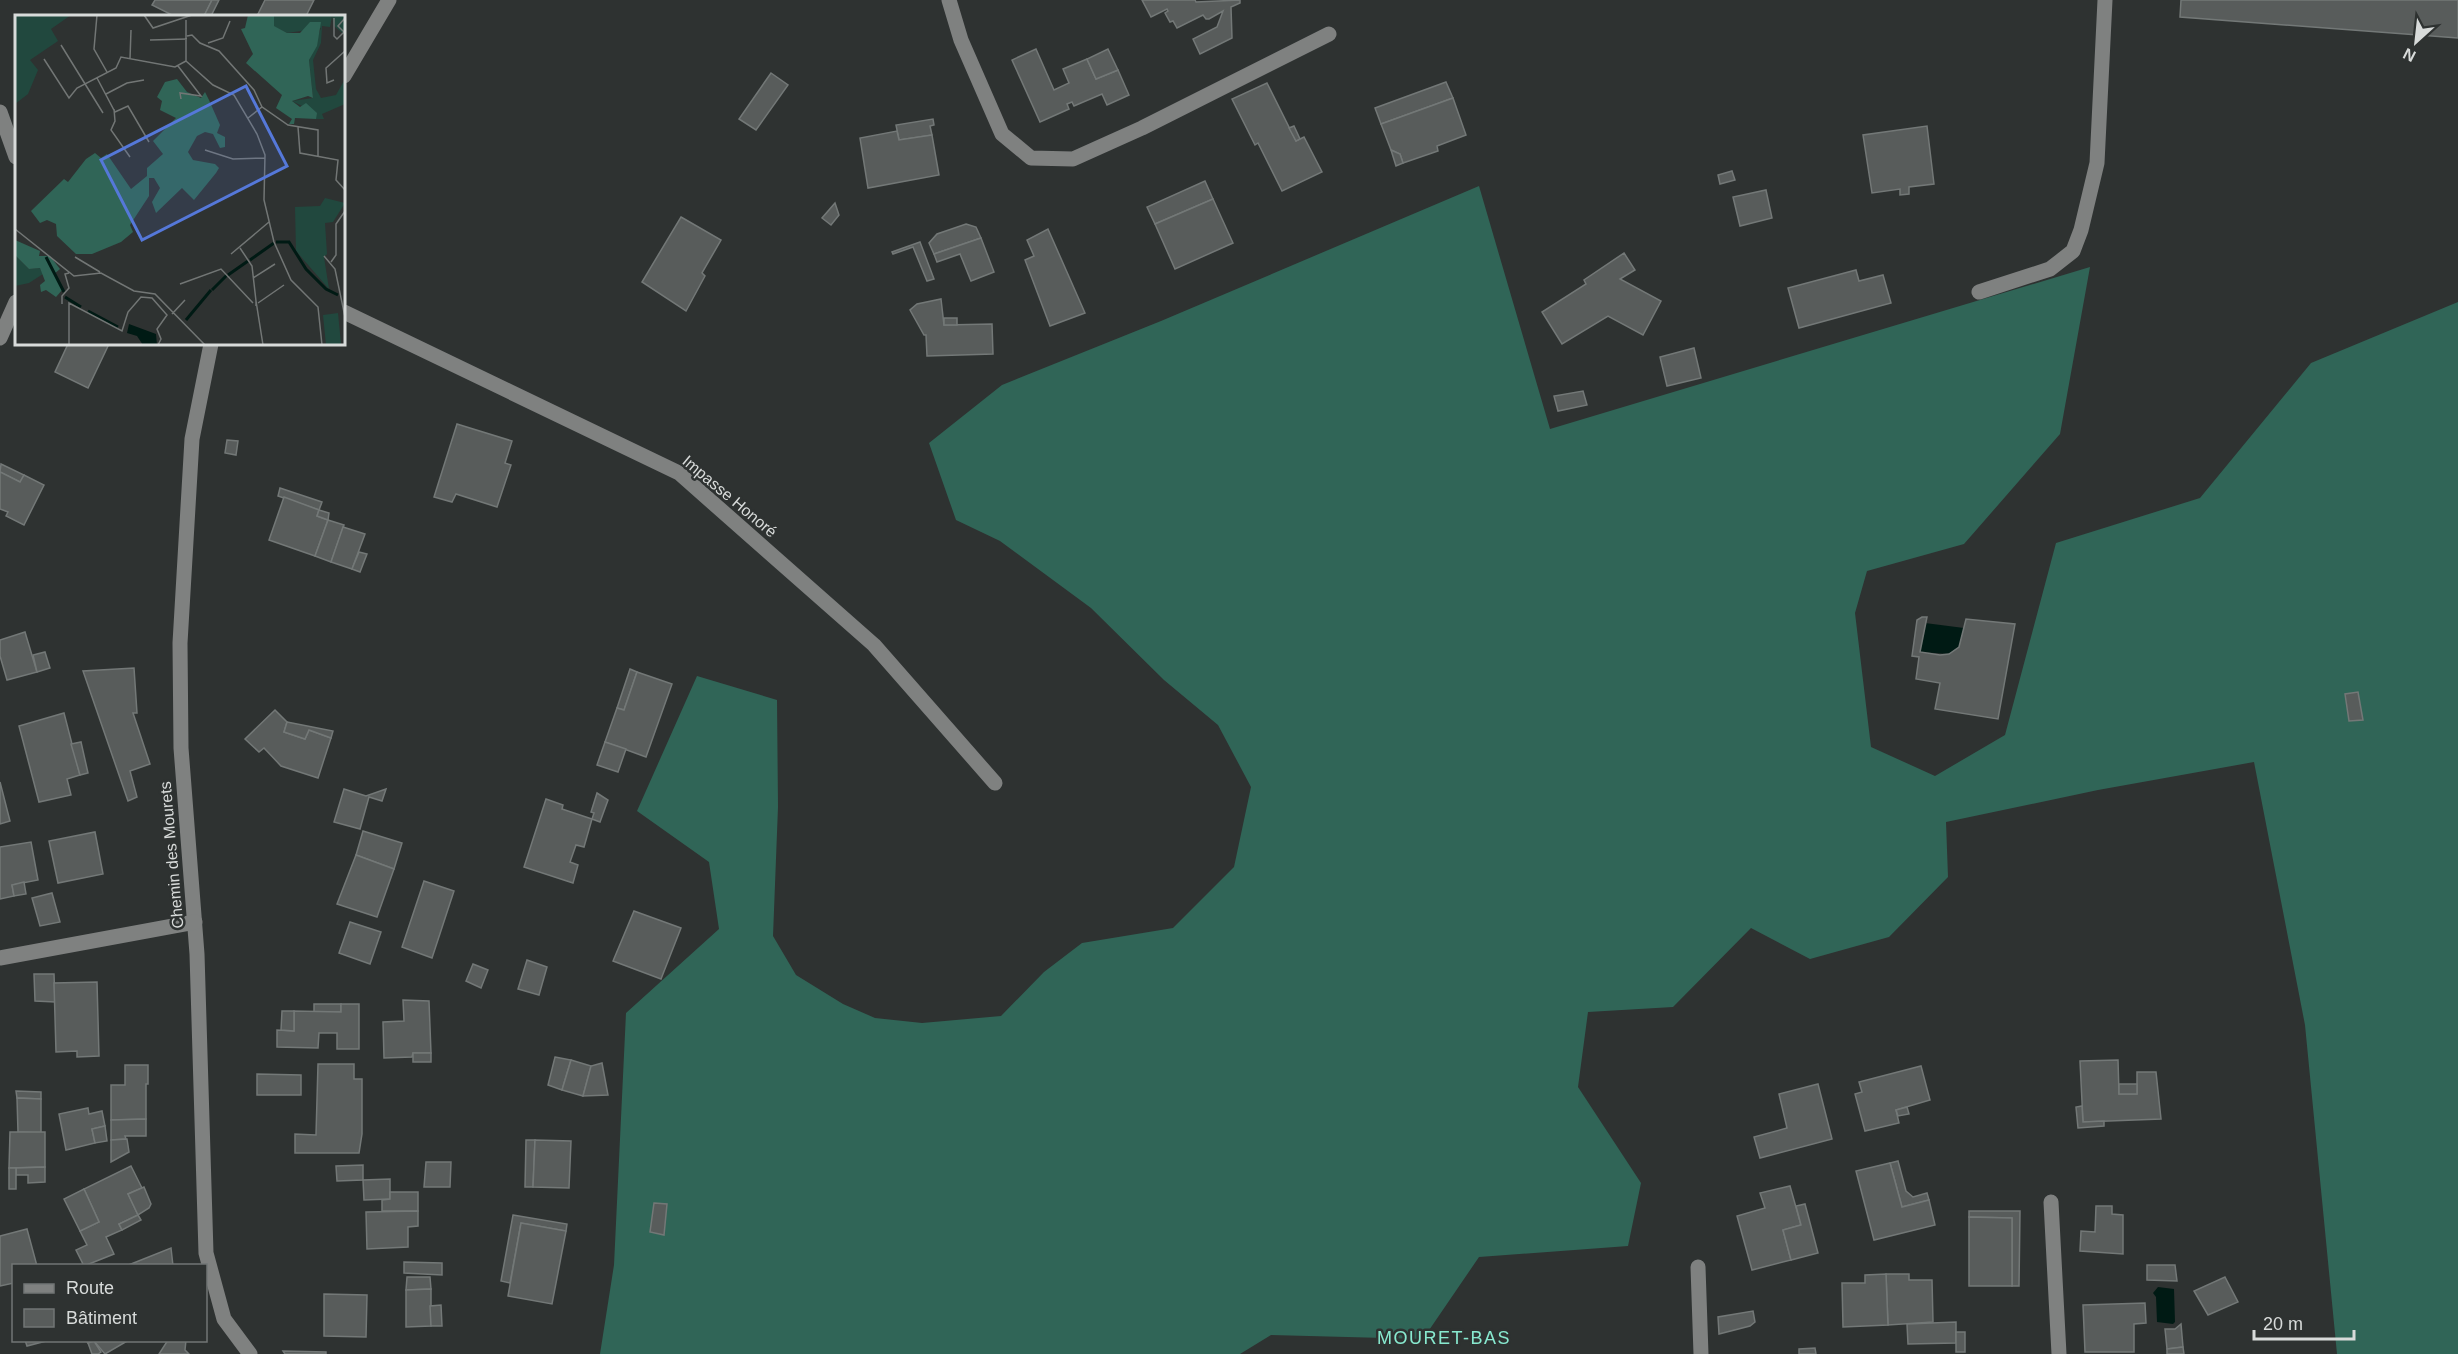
<svg xmlns="http://www.w3.org/2000/svg" width="2458" height="1354" viewBox="0 0 2458 1354" font-family="Arial,sans-serif">
  <style>
    .forest { fill: #306557 }
    .water { fill: #001a14 }
    .building { fill: #585c5b; stroke: #737877; stroke-width: 1.5 }
    .lines { fill: none; stroke-linecap: round; stroke-linejoin: round }
    .minor { stroke: #7f8180; stroke-width: 15 }
    .labels { text-anchor: middle; stroke-width: 5; stroke-linejoin: round; paint-order: stroke }
    .street-label { font-size: 16px; fill: #d8dbda; stroke: #2e3231 }
    .neighbourhood-label { font-size: 18px; letter-spacing: 1.5px; fill: #88e9cf; stroke: #2e3231 }
    .inset-river { fill: none; stroke: #001a14; stroke-width: 3 }
    .inset-road { fill: none; stroke: #727675; stroke-width: 1.5 }
    .view { fill: #5578d9; fill-opacity: 0.15; stroke: #5578d9; stroke-width: 3 }
    .inset-edge { fill: none; stroke: #d8dbda; stroke-width: 3 }
  </style>
  <rect width="100%" height="100%" fill="#2e3231"/>
  <polygon class="forest" points="1479,186 1550,429 2090,267 2060,434 1964,544 1867,571 1855,613 1871,747 1935,776 2005,735 2056,543 2200,498 2311,363 2458,302 2458,1354 2337,1354 2305,1025 2254,762 2098,790 1946,822 1948,877 1889,937 1810,959 1751,928 1673,1007 1588,1012 1578,1087 1641,1183 1628,1246 1479,1257 1423,1339 1271,1335 1240,1354 600,1354 614,1265 626,1013 719,929 709,862 637,811 697,676 777,700 778,807 773,936 796,975 843,1004 875,1018 922,1023 1001,1016 1044,972 1082,943 1173,928 1234,867 1251,787 1218,725 1164,680 1091,608 1000,541 956,520 929,443 1002,385 1161,321"/>
  <g class="water">
    <polygon points="1925,623 1964,628 1959,647 1949,654 1920,652"/>
    <polygon points="2158,1287 2174,1289 2175,1322 2173,1324 2157,1322 2156,1297 2153,1293"/>
  </g>
  <g class="building">
    <polygon points="155,0 212,0 204,16 174,16 152,5"/>
    <polygon points="212,0 219,0 211,16 204,16"/>
    <polygon points="265,0 314,0 306,16 257,16"/>
    <polygon points="1142,0 1195,0 1196,2 1240,0 1240,3 1231,7 1232,38 1200,54 1193,39 1217,27 1223,11 1209,19 1206,19 1203,15 1177,28 1173,21 1170,22 1165,13 1168,11 1167,9 1151,17"/>
    <polygon points="2181,0 2458,0 2458,38 2180,17"/>
    <polygon points="1036,49 1054,90 1069,83 1063,69 1087,59 1096,79 1118,70 1129,95 1107,105 1102,94 1074,106 1072,102 1067,104 1069,109 1040,122 1012,60"/>
    <polygon points="1108,49 1118,70 1096,79 1087,59"/>
    <polygon points="771,73 788,85 756,130 739,119"/>
    <polygon points="1446,82 1453,98 1381,124 1375,108"/>
    <polygon points="1267,83 1296,141 1304,137 1322,172 1282,191 1258,143 1255,145 1232,99"/>
    <polygon points="1453,98 1466,135 1437,146 1438,151 1403,163 1400,154 1391,150 1381,124"/>
    <polygon points="933,119 934,125 930,126 932,135 899,140 896,125"/>
    <polygon points="1294,126 1300,139 1296,141 1289,128"/>
    <polygon points="1927,126 1934,184 1909,187 1909,194 1900,195 1900,189 1872,193 1863,135"/>
    <polygon points="897,131 899,140 932,135 939,175 868,188 860,138"/>
    <polygon points="1391,150 1400,154 1403,163 1396,166"/>
    <polygon points="1732,171 1735,180 1720,184 1718,175"/>
    <polygon points="1205,181 1213,199 1155,224 1147,207"/>
    <polygon points="1766,190 1772,218 1740,226 1733,197"/>
    <polygon points="1213,199 1233,243 1175,269 1155,224"/>
    <polygon points="835,203 839,215 831,225 822,218"/>
    <polygon points="681,217 721,240 702,273 705,276 686,311 642,282"/>
    <polygon points="966,224 976,227 981,238 934,254 929,243 937,234"/>
    <polygon points="1048,229 1085,313 1050,326 1025,260 1034,256 1027,240"/>
    <polygon points="981,238 994,272 971,281 960,254 937,262 934,254"/>
    <polygon points="920,242 934,279 927,281 913,247 893,254 892,252"/>
    <polygon points="1624,253 1635,270 1620,279 1661,301 1643,335 1608,316 1562,344 1542,312 1586,284 1584,280"/>
    <polygon points="1856,270 1859,281 1883,275 1891,303 1799,328 1788,288"/>
    <polygon points="941,299 944,325 992,324 993,354 927,356 926,335 924,335 910,310 917,304"/>
    <rect x="944" y="318" width="13" height="7"/>
    <polygon points="68,344 109,344 88,388 55,372"/>
    <polygon points="1694,348 1701,378 1667,386 1660,357"/>
    <polygon points="1583,391 1587,405 1558,411 1554,396"/>
    <polygon points="457,424 512,441 505,463 511,465 497,507 456,494 452,502 434,497"/>
    <polygon points="227,440 238,441 236,455 225,453"/>
    <polygon points="1,464 24,475 20,482 0,472"/>
    <polygon points="0,472 20,482 24,475 44,485 24,525 6,516 8,512 0,509"/>
    <polygon points="280,488 322,502 319,510 278,496"/>
    <polygon points="284,497 319,510 317,516 328,520 315,556 269,540"/>
    <polygon points="319,510 329,513 328,520 317,516"/>
    <polygon points="328,520 344,525 331,562 315,556"/>
    <polygon points="343,527 365,534 352,569 331,562"/>
    <polygon points="359,552 367,554 360,572 352,569"/>
    <polygon points="1922,617 1927,617 1920,652 1940,655 1949,654 1959,647 1966,619 2015,624 1998,719 1935,709 1940,683 1916,679 1919,657 1912,656 1917,620"/>
    <polygon points="25,632 37,672 7,680 0,656 0,640"/>
    <polygon points="45,652 50,668 37,672 33,655"/>
    <polygon points="134,668 137,713 133,713 150,764 130,771 137,797 128,801 83,671"/>
    <polygon points="630,669 637,672 624,710 617,708"/>
    <polygon points="637,672 672,684 646,757 605,742 617,708 624,710"/>
    <polygon points="2358,692 2363,720 2349,721 2345,694"/>
    <polygon points="275,710 287,722 284,732 305,739 309,730 331,738 318,778 281,766 264,748 259,752 245,739"/>
    <polygon points="64,713 80,775 67,779 71,795 39,802 19,726"/>
    <polygon points="287,722 333,731 331,738 309,730 305,739 284,732"/>
    <polygon points="81,742 88,773 80,775 71,744"/>
    <polygon points="605,742 626,749 618,772 597,765"/>
    <polygon points="0,782 10,821 0,824"/>
    <polygon points="344,789 366,796 386,789 382,801 369,797 360,829 334,822"/>
    <polygon points="597,793 608,800 600,822 592,819 594,813 591,812"/>
    <polygon points="546,799 563,805 562,809 592,819 584,847 576,845 570,862 578,865 573,883 524,867"/>
    <polygon points="363,831 402,843 394,869 356,855"/>
    <polygon points="95,832 103,874 58,883 49,841"/>
    <polygon points="31,842 38,880 12,885 14,896 0,899 0,847"/>
    <polygon points="356,855 394,869 377,917 337,904"/>
    <polygon points="424,881 454,891 432,958 402,947"/>
    <polygon points="24,882 26,894 14,896 12,885"/>
    <polygon points="52,893 60,922 40,926 32,898"/>
    <polygon points="634,911 681,928 661,979 613,961"/>
    <polygon points="350,922 381,932 370,964 339,953"/>
    <polygon points="527,960 547,967 539,995 518,989"/>
    <polygon points="473,964 488,970 481,988 466,981"/>
    <polygon points="34,974 54,974 55,1002 35,1001"/>
    <polygon points="97,982 99,1056 77,1057 77,1051 56,1052 54,983"/>
    <polygon points="403,1000 429,1001 431,1053 413,1053 412,1057 384,1058 383,1022 404,1021"/>
    <rect x="314" y="1004" width="27" height="8"/>
    <polygon points="341,1004 359,1004 359,1049 337,1049 337,1033 319,1033 318,1048 277,1047 277,1030 294,1031 294,1011 341,1012"/>
    <polygon points="282,1011 294,1011 294,1031 281,1030"/>
    <rect x="413" y="1053" width="18" height="9"/>
    <polygon points="555,1057 571,1060 562,1090 548,1085"/>
    <polygon points="571,1060 591,1066 583,1096 562,1090"/>
    <polygon points="2118,1060 2119,1094 2137,1094 2137,1072 2156,1072 2161,1119 2083,1122 2080,1061"/>
    <polygon points="602,1063 608,1095 583,1096 591,1066"/>
    <polygon points="318,1064 354,1064 354,1079 362,1079 362,1134 359,1153 295,1153 295,1134 316,1135"/>
    <polygon points="125,1065 148,1065 148,1084 146,1084 146,1119 111,1120 111,1085 125,1085"/>
    <polygon points="1921,1066 1930,1100 1896,1110 1899,1123 1865,1131 1855,1094 1862,1092 1859,1082"/>
    <polygon points="257,1074 301,1075 301,1095 257,1095"/>
    <polygon points="1818,1084 1832,1139 1760,1158 1754,1137 1787,1128 1779,1094"/>
    <rect x="2119" y="1084" width="18" height="10"/>
    <polygon points="16,1091 41,1092 41,1099 17,1098"/>
    <polygon points="17,1098 41,1099 41,1133 18,1132"/>
    <polygon points="2082,1106 2083,1122 2104,1121 2104,1126 2078,1128 2076,1107"/>
    <polygon points="1907,1107 1909,1114 1898,1116 1896,1110"/>
    <polygon points="88,1108 89,1114 102,1111 105,1126 92,1129 95,1143 66,1150 59,1114"/>
    <polygon points="146,1119 146,1136 125,1136 126,1139 111,1140 111,1120"/>
    <polygon points="105,1126 107,1141 95,1143 92,1129"/>
    <polygon points="10,1132 45,1132 45,1167 9,1168"/>
    <polygon points="127,1139 129,1152 111,1162 111,1140"/>
    <polygon points="526,1140 535,1140 533,1187 525,1187"/>
    <polygon points="535,1140 571,1141 569,1188 533,1187"/>
    <polygon points="1898,1161 1906,1191 1913,1197 1927,1193 1929,1200 1902,1207 1890,1163"/>
    <polygon points="426,1162 451,1162 450,1187 424,1187"/>
    <polygon points="1890,1163 1902,1207 1929,1200 1935,1225 1874,1240 1856,1171"/>
    <polygon points="363,1165 363,1180 337,1181 336,1166"/>
    <polygon points="131,1166 142,1188 128,1194 138,1215 119,1224 122,1230 106,1237 114,1254 84,1266 76,1250 87,1245 80,1231 99,1222 84,1189"/>
    <polygon points="45,1167 45,1182 28,1183 28,1175 16,1175 16,1168"/>
    <rect x="9" y="1168" width="7" height="21"/>
    <polygon points="390,1179 390,1199 364,1200 363,1180"/>
    <polygon points="1790,1186 1801,1225 1783,1230 1791,1260 1752,1270 1737,1216 1765,1208 1760,1193"/>
    <polygon points="144,1187 151,1204 149,1208 138,1215 128,1194"/>
    <polygon points="84,1189 99,1222 80,1231 64,1199"/>
    <polygon points="390,1192 418,1192 418,1211 382,1211 382,1200 390,1199"/>
    <polygon points="654,1203 667,1204 664,1235 650,1232"/>
    <polygon points="1805,1204 1818,1253 1791,1260 1783,1230 1801,1225 1796,1206"/>
    <polygon points="2096,1206 2112,1206 2112,1214 2123,1215 2123,1254 2080,1251 2081,1231 2095,1232"/>
    <polygon points="418,1211 418,1226 408,1227 408,1247 367,1249 366,1212"/>
    <polygon points="1969,1211 2020,1211 2019,1286 2012,1286 2012,1218 1969,1217"/>
    <polygon points="138,1215 141,1220 122,1230 119,1224"/>
    <polygon points="513,1215 567,1224 566,1231 521,1223 510,1283 501,1281"/>
    <polygon points="1969,1217 2012,1218 2012,1286 1969,1286"/>
    <polygon points="521,1223 566,1231 552,1304 508,1296"/>
    <polygon points="27,1229 37,1266 14,1266 14,1283 0,1286 0,1236"/>
    <polygon points="171,1248 173,1266 126,1266"/>
    <polygon points="404,1262 442,1263 442,1275 404,1273"/>
    <polygon points="2147,1265 2175,1265 2177,1281 2147,1280"/>
    <polygon points="1886,1274 1909,1274 1909,1280 1932,1280 1933,1322 1888,1325"/>
    <polygon points="1886,1274 1888,1325 1843,1327 1842,1283 1865,1283 1865,1275"/>
    <polygon points="407,1277 430,1277 431,1289 406,1290"/>
    <polygon points="2225,1277 2238,1302 2208,1315 2194,1291"/>
    <polygon points="431,1289 431,1326 406,1327 406,1290"/>
    <polygon points="324,1294 367,1295 366,1337 324,1336"/>
    <polygon points="2145,1303 2146,1323 2134,1324 2134,1352 2085,1352 2083,1305"/>
    <polygon points="441,1305 442,1326 431,1326 430,1306"/>
    <polygon points="1753,1311 1755,1322 1750,1326 1719,1334 1718,1317"/>
    <polygon points="1956,1322 1956,1343 1908,1344 1907,1324"/>
    <polygon points="2181,1324 2183,1347 2167,1349 2165,1329 2175,1329"/>
    <rect x="1956" y="1332" width="9" height="20"/>
    <polygon points="25,1340 50,1340 27,1346"/>
    <polygon points="86,1340 129,1340 105,1354 94,1341 88,1343"/>
    <polygon points="168,1340 186,1340 185,1350 189,1354 159,1354"/>
    <polygon points="94,1341 101,1352 98,1354 92,1354 88,1343"/>
    <polygon points="2183,1347 2184,1354 2167,1354 2167,1349"/>
    <polygon points="1815,1348 1816,1354 1799,1354 1799,1349"/>
    <polygon points="283,1351 326,1352 326,1354 285,1354"/>
  </g>
  <g class="lines">
    <g class="minor">
      <polyline points="949,0 961,40 1002,134 1031,158 1073,159 1142,128 1329,34"/>
      <polyline points="344,76 389,0"/>
      <polyline points="0,112 16,157"/>
      <polyline points="1979,292 2050,269 2073,251 2081,230 2097,163 2105,0"/>
      <polyline points="344,312 679,473 874,645 995,783"/>
      <polyline points="0,338 16,302"/>
      <polyline points="211,344 192,439 180,643 181,748 197,954 206,1253 224,1319 250,1354"/>
      <polyline points="0,958 195,922"/>
      <polyline points="2051,1202 2059,1354"/>
      <polyline points="1698,1267 1701,1354"/>
    </g>
  </g>
  <g class="labels">
    <g class="street-label">
      <text transform="translate(730 496) rotate(40)" y="6">Impasse Honoré</text>
      <text transform="translate(171 855) rotate(-95)" y="6">Chemin des Mourets</text>
    </g>
    <g class="neighbourhood-label">
      <text x="1444" y="1344">MOURET-BAS</text>
    </g>
  </g>
  <g transform="translate(15 15)">
    <rect width="330" height="330" fill="#2e3231"/>
    <path d="M0,0H56L36,14L43,26L15,45L23,55L13,79L0,89ZM259,0H330V20L319,11L317,1L315,12L307,11L306,28L298,45L301,74L306,83L321,80L330,64V89L307,99L309,104H301V98L277,86L298,83L294,45L306,13L272,18L258,11ZM310,183L330,188L318,207L310,208L312,239L309,242L314,274L281,236L280,192L305,191ZM0,240L14,254L25,253L28,259L14,268L0,271ZM323,298L326,329L311,330L308,300Z" fill="#21483e"/>
    <path d="M233,0H259V11L272,18H285L295,7H306L302,31L294,45L298,83L293,81L277,86L285,92L291,88L302,98L301,104L280,103L279,109H274L277,104L261,93L267,80L231,48L238,39L226,14L230,13ZM162,64L172,77L186,83L190,77L194,85L205,110L202,118L210,122V132L205,133L198,119L190,117L182,121L173,137L178,145L200,149L204,153L201,158L179,185L167,173L141,198L137,187L145,173L139,163H134V181L115,210L118,217L106,227L77,239H61L42,221L41,209L32,205L25,208L16,196L49,164L53,167L71,144L80,138L86,143L92,139L116,174L132,161V153L148,139L138,126L161,103L145,95L147,86L142,82L150,67ZM0,225L25,236L24,241H35L45,254L39,259L48,274L41,282L31,275L26,277L25,270L30,266L25,253L14,254L0,240Z" fill="#306557"/>
    <path d="M114,309L141,319L142,330H128L122,321L112,318Z" fill="#001a14"/>
    <path class="inset-river" d="M261,227H274L291,254L311,274L323,280M31,242L49,277M235,245L259,228M213,260L233,246M197,275L212,260M50,282L66,292M73,296L103,312M171,305L196,275"/>
    <path class="inset-road" d="M82,0L79,34L92,57M129,0L138,13L177,0M319,3V21L322,24L329,17M329,17L323,11L330,3M172,21L177,20L185,28L204,36L239,75L247,92M135,25L172,24M193,28L208,23L215,6M46,30L88,98M29,44L54,83L62,73L101,53L106,42L160,52L171,46M115,44L116,15M171,46L198,70L219,80L242,119L250,140L249,185L259,227L276,265L303,292L307,330M171,46V5M163,51L186,81L165,78L166,84M82,63L100,97L113,91L134,127M319,65L312,68L311,53L330,36M91,79L112,68L129,65M99,94L100,106L96,115L115,142M233,103L247,92L273,110L303,115V141M283,112L285,138L323,145L321,165L330,175M190,135L218,144L250,143M0,214L59,261L86,258L119,276L140,279L190,330M225,233L237,251L241,286M216,239L254,207M309,241L320,254L330,302M60,242L85,257M316,247L321,240V209L330,196M238,263L260,249M165,269L206,254L238,288M243,288L269,270M47,289V281L54,273L50,259L54,258M241,291V286L248,330M157,299L170,285M54,330V288L107,316L113,297L126,282L137,283L152,300L142,314L146,324L143,330"/>
    <path class="view" d="M231,71L272,151L127,225L86,145Z"/>
    <rect width="330" height="330" class="inset-edge"/>
  </g>
  <rect x="12" y="1264" width="195" height="78" fill="#2e3231" stroke="#727675" stroke-width="1.5"/>
  <rect x="24" y="1284" width="30" height="9" fill="#7f8180" stroke="#727675" stroke-width="1.5"/>
  <text x="66" y="1294" font-size="18" fill="#d8dbda">Route</text>
  <rect x="24" y="1309" width="30" height="18" fill="#585c5b" stroke="#727675" stroke-width="1.5"/>
  <text x="66" y="1324" font-size="18" fill="#d8dbda">Bâtiment</text>
  <g transform="translate(2416 42) rotate(207)" stroke="#2e3231" stroke-width="4.5" paint-order="stroke">
  <path d="M0-4.5L10 22L0 15L-10 22Z" fill="#d8dbda"/>
  <text y="-9" font-size="16" font-weight="bold" text-anchor="middle" fill="#d8dbda">N</text>
  </g>
  <path d="M2254 1330v9h100v-9" fill="none" stroke="#d8dbda" stroke-width="3"/>
  <text x="2263" y="1330" font-size="18" fill="#d8dbda" stroke="#2e3231" stroke-width="4.5" paint-order="stroke">20 m</text>
</svg>
